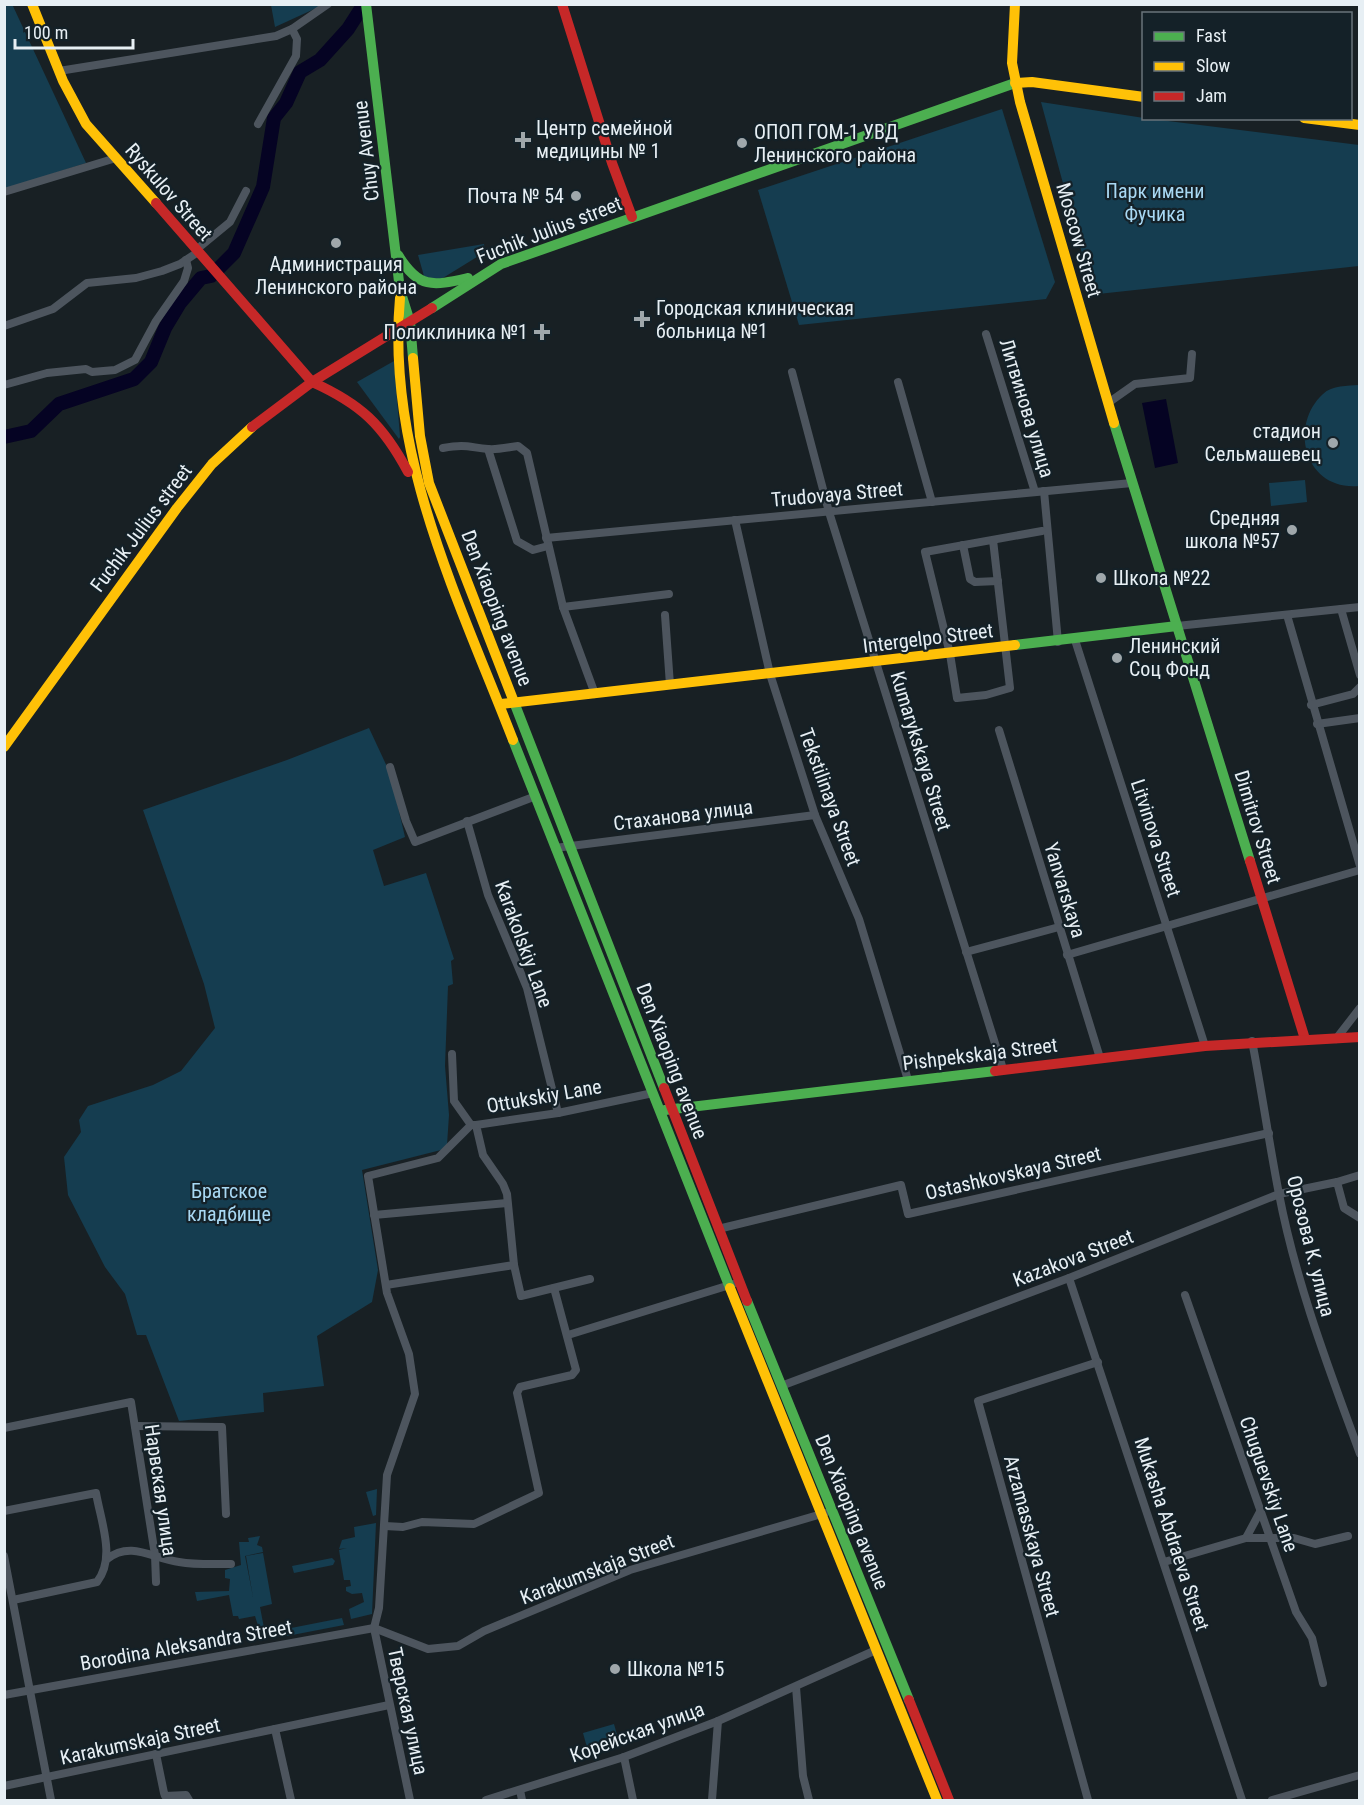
<svg xmlns="http://www.w3.org/2000/svg" width="1364" height="1805" viewBox="0 0 1364 1805" font-family="'Roboto Condensed',sans-serif">
  <style>
    .green { fill: #153d50 }
    .water { fill: #050323 }
    .lines { fill: none; stroke-linecap: round; stroke-linejoin: round }
    .river { stroke: #050323; stroke-width: 14 }
    .street { stroke: #4d555e; stroke-width: 8 }
    .fast { stroke: #4caf50; stroke-width: 10 }
    .slow { stroke: #ffc107; stroke-width: 10 }
    .jam { stroke: #c62828; stroke-width: 10 }
    .poi-dot { fill: #9fa7ab; stroke: #142128; stroke-width: 2 }
    .labels { text-anchor: middle; stroke-width: 4.5; stroke-linejoin: round; paint-order: stroke }
    .poi-label { font-size: 20px; fill: #e7eff4; stroke: #142128; text-anchor: start }
    .street-label { font-size: 20px; fill: #e7eff4; stroke: #142128 }
    .park-label { font-size: 20px; fill: #a8d8f3; stroke: #142128 }
  </style>
  <rect width="100%" height="100%" fill="#182024"/>
  <g class="green">
    <polygon points="12,4 86,163 5,189 4,5"/>
    <polygon points="271,5 323,5 275,27"/>
    <polygon points="1041,102 1144,118 1359,145 1359,266 1098,294 1087,272"/>
    <polygon points="1002,109 1055,282 1046,299 799,325 758,190"/>
    <polygon points="484,244 485,252 438,281 424,276 418,255"/>
    <polygon points="394,361 400,437 399,439 357,382"/>
    <path d="M1359,385V486C1305,491 1288,426 1323,394C1332,385 1348,386 1359,385Z"/>
    <polygon points="1305,480 1307,502 1271,506 1269,483"/>
    <polygon points="369,728 390,773 405,837 373,850 384,886 426,873 454,959 451,961 453,984 448,986 445,1066 449,1115 447,1145 441,1150 362,1170 378,1270 372,1302 317,1336 324,1386 263,1393 264,1412 179,1421 146,1335 137,1335 125,1294 105,1267 68,1195 64,1157 81,1132 79,1120 88,1106 153,1085 181,1071 215,1028 204,984 143,810 287,760"/>
    <polygon points="377,1489 376,1515 373,1516 366,1492"/>
    <polygon points="376,1523 372,1614 351,1619 349,1609 364,1602 362,1593 352,1594 346,1591 346,1587 351,1586 350,1580 344,1580 339,1550 347,1548 339,1549 342,1540 355,1537 354,1527"/>
    <polygon points="260,1536 257,1545 262,1547 263,1552 245,1556 253,1597 246,1556 263,1553 272,1604 260,1607 264,1628 259,1629 255,1616 239,1619 238,1616 233,1616 229,1595 197,1601 195,1592 229,1591 230,1579 225,1578 225,1570 241,1565 239,1542 249,1542 248,1538"/>
    <polygon points="332,1558 335,1561 333,1565 294,1573 292,1566"/>
    <polygon points="342,1618 344,1625 287,1636 286,1629"/>
    <polygon points="614,1724 619,1742 588,1751 583,1733"/>
  </g>
  <polygon class="water" points="1166,399 1178,463 1155,468 1142,403"/>
  <g class="lines">
    <polyline class="river" points="4,437 31,431 59,404 134,379 151,362 165,328 180,303 201,278 211,276 234,253 263,187 274,118 286,103 300,72 320,60 348,29 364,4"/>
    <g class="street">
      <polyline points="59,71 276,36 292,29 328,4"/>
      <polyline points="258,124 296,56 297,39 292,29"/>
      <polyline points="4,192 116,158"/>
      <polyline points="196,250 230,222 246,191"/>
      <polyline points="4,326 53,309 87,283 136,278 162,271 180,264 198,252"/>
      <polyline points="986,334 1035,492"/>
      <polyline points="792,372 829,512 1003,1069"/>
      <polyline points="898,382 932,502"/>
      <polyline points="4,385 47,373 86,369 92,372 115,370 135,360 156,321 184,281 188,268 186,260"/>
      <polyline points="1108,403 1135,384 1190,378 1192,354"/>
      <path d="M443,448C465,444 468,447 488,449C498,450 509,447 518,446L527,453L563,607L595,694"/>
      <polyline points="488,449 517,541 533,550 548,546"/>
      <polyline points="1044,491 1058,642"/>
      <polyline points="735,520 770,674 815,815 859,919 908,1080"/>
      <polyline points="546,538 1132,483"/>
      <polyline points="993,540 1010,688 986,695 957,698 950,654 925,552 1042,531"/>
      <polyline points="963,545 970,579 975,582 998,581"/>
      <polyline points="563,607 669,594"/>
      <polyline points="1341,609 1360,675"/>
      <polyline points="665,615 670,685"/>
      <polyline points="1287,615 1360,866"/>
      <polyline points="1177,626 1360,607"/>
      <polyline points="1075,640 1205,1046"/>
      <polyline points="1311,705 1353,694 1360,687"/>
      <polyline points="1317,724 1360,718"/>
      <polyline points="999,730 1100,1058"/>
      <polyline points="390,767 406,821 415,842 536,796"/>
      <polyline points="467,821 488,895 527,988 558,1113"/>
      <polyline points="555,848 815,815"/>
      <polyline points="966,952 1059,927"/>
      <polyline points="1067,955 1360,870"/>
      <polyline points="1336,1039 1360,1008"/>
      <path d="M1252,1041C1262,1092 1269,1143 1279,1194C1296,1283 1329,1369 1360,1454"/>
      <polyline points="452,1054 454,1101 471,1125"/>
      <polyline points="1337,1182 1360,1175"/>
      <polyline points="374,1215 507,1203"/>
      <polyline points="718,1229 901,1185 908,1214 1269,1133"/>
      <polyline points="1069,1278 1242,1800"/>
      <polyline points="590,1279 521,1296 514,1265 507,1194 503,1184 483,1155 476,1125 558,1113 653,1093"/>
      <polyline points="386,1285 514,1265"/>
      <polyline points="1185,1295 1296,1612 1312,1638 1323,1683"/>
      <polyline points="568,1335 733,1284"/>
      <polyline points="781,1386 1069,1278 1279,1194 1337,1182 1344,1208 1360,1218"/>
      <polyline points="135,1426 222,1427 226,1514"/>
      <polyline points="4,1428 131,1402 155,1555 156,1582"/>
      <path d="M4,1511L96,1493C101,1522 116,1558 97,1582L13,1600"/>
      <polyline points="385,1526 403,1527 422,1522 474,1524 539,1493 517,1393 520,1387 572,1375 576,1370 554,1288"/>
      <polyline points="1246,1538 1294,1538 1315,1544 1348,1536"/>
      <polyline points="4,1556 51,1800"/>
      <path d="M107,1559C131,1540 154,1559 179,1562C196,1565 214,1564 231,1564"/>
      <polyline points="1164,1562 1246,1538 1261,1510"/>
      <polyline points="374,1628 428,1649 458,1646 484,1631 630,1570 825,1513"/>
      <polyline points="796,1687 803,1776 809,1800"/>
      <polyline points="4,1695 374,1628"/>
      <polyline points="275,1729 291,1800"/>
      <polyline points="156,1754 164,1793 165,1796 186,1795 189,1800"/>
      <polyline points="624,1757 633,1800"/>
      <polyline points="4,1786 389,1705"/>
      <polyline points="520,1790 522,1800"/>
      <polyline points="410,1800 374,1628 379,1608 387,1475 415,1394 409,1354 387,1293 368,1176 438,1158 471,1125 476,1125"/>
      <polyline points="486,1800 624,1757 718,1721 876,1650"/>
      <polyline points="712,1800 718,1721"/>
      <polyline points="1088,1800 978,1401 1098,1362"/>
      <polyline points="1272,1800 1360,1775"/>
    </g>
    <g class="fast">
      <polyline points="366,4 400,290 410,322 413,358"/>
      <path d="M398,255C419,289 432,286 468,278"/>
      <polyline points="432,308 501,264 1015,83"/>
      <polyline points="1114,423 1250,861"/>
      <polyline points="1015,645 1177,626"/>
      <polyline points="514,702 664,1088"/>
      <polyline points="513,740 730,1288"/>
      <polyline points="665,1110 995,1071"/>
      <polyline points="747,1301 909,1700"/>
    </g>
    <g class="slow">
      <polyline points="32,4 63,81 86,124 156,203"/>
      <polyline points="1015,4 1012,63 1020,102 1114,423"/>
      <polyline points="1015,83 1032,82 1144,97"/>
      <polyline points="1304,118 1360,125"/>
      <path d="M400,298C386,454 458,598 513,740"/>
      <polyline points="413,358 420,436 429,483 514,702"/>
      <polyline points="501,704 1015,645"/>
      <polyline points="4,747 177,508 212,464 252,427"/>
      <polyline points="730,1288 937,1800"/>
    </g>
    <g class="jam">
      <polyline points="562,4 612,163 632,217"/>
      <polyline points="156,203 312,382"/>
      <path d="M312,382C361,404 383,425 408,472"/>
      <polyline points="252,427 312,382 432,308"/>
      <polyline points="1250,861 1305,1039"/>
      <polyline points="995,1071 1205,1046 1360,1037"/>
      <polyline points="664,1088 747,1301"/>
      <polyline points="909,1700 949,1800"/>
    </g>
  </g>
  <g class="poi-dot">
    <path d="M520 131h6v6h6v6h-6v6h-6v-6h-6v-6h6z"/>
    <circle cx="742" cy="143" r="6"/>
    <circle cx="576" cy="196" r="6"/>
    <circle cx="336" cy="243" r="6"/>
    <path d="M639 310h6v6h6v6h-6v6h-6v-6h-6v-6h6z"/>
    <path d="M539 323h6v6h6v6h-6v6h-6v-6h-6v-6h6z"/>
    <circle cx="1333" cy="443" r="6"/>
    <circle cx="1292" cy="530" r="6"/>
    <circle cx="1101" cy="578" r="6"/>
    <circle cx="1117" cy="658" r="6"/>
    <circle cx="615" cy="1669" r="6"/>
  </g>
  <g class="labels">
    <g class="poi-label">
      <text x="536" y="135">Центр семейной<tspan x="536" dy="23">медицины № 1</tspan></text>
      <text x="754" y="139">ОПОП ГОМ-1 УВД<tspan x="754" dy="23">Ленинского района</tspan></text>
      <text x="564" y="203" text-anchor="end">Почта № 54</text>
      <text x="336" y="271" text-anchor="middle">Администрация<tspan x="336" dy="23">Ленинского района</tspan></text>
      <text x="656" y="315">Городская клиническая<tspan x="656" dy="23">больница №1</tspan></text>
      <text x="528" y="339" text-anchor="end">Поликлиника №1</text>
      <text x="1321" y="438" text-anchor="end">стадион<tspan x="1321" dy="23">Сельмашевец</tspan></text>
      <text x="1280" y="525" text-anchor="end">Средняя<tspan x="1280" dy="23">школа №57</tspan></text>
      <text x="1113" y="585">Школа №22</text>
      <text x="1129" y="653">Ленинский<tspan x="1129" dy="23">Соц Фонд</tspan></text>
      <text x="627" y="1676">Школа №15</text>
    </g>
    <g class="street-label">
      <text transform="translate(366 151) rotate(-97)" y="7">Chuy Avenue</text>
      <text transform="translate(169 192) rotate(49)" y="7">Ryskulov Street</text>
      <text transform="translate(549 230) rotate(-21)" y="7">Fuchik Julius street</text>
      <text transform="translate(1079 240) rotate(74)" y="7">Moscow Street</text>
      <text transform="translate(1027 408) rotate(73)" y="7">Литвинова улица</text>
      <text transform="translate(837 494) rotate(-5)" y="7">Trudovaya Street</text>
      <text transform="translate(141 528) rotate(-53)" y="7">Fuchik Julius street</text>
      <text transform="translate(497 608) rotate(69)" y="7">Den Xiaoping avenue</text>
      <text transform="translate(928 638) rotate(-7)" y="7">Intergelpo Street</text>
      <text transform="translate(921 751) rotate(73)" y="7">Kumarykskaya Street</text>
      <text transform="translate(830 797) rotate(70)" y="7">Tekstilinaya Street</text>
      <text transform="translate(683 815) rotate(-7)" y="7">Стаханова улица</text>
      <text transform="translate(1258 827) rotate(73)" y="7">Dimitrov Street</text>
      <text transform="translate(1156 838) rotate(72)" y="7">Litvinova Street</text>
      <text transform="translate(1065 890) rotate(73)" y="7">Yanvarskaya</text>
      <text transform="translate(524 944) rotate(70)" y="7">Karakolskiy Lane</text>
      <text transform="translate(980 1054) rotate(-7)" y="7">Pishpekskaja Street</text>
      <text transform="translate(672 1061) rotate(69)" y="7">Den Xiaoping avenue</text>
      <text transform="translate(544 1096) rotate(-10)" y="7">Ottukskiy Lane</text>
      <text transform="translate(1013 1173) rotate(-13)" y="7">Ostashkovskaya Street</text>
      <text transform="translate(1311 1246) rotate(76)" y="7">Орозова К. улица</text>
      <text transform="translate(1073 1258) rotate(-21)" y="7">Kazakova Street</text>
      <text transform="translate(1269 1484) rotate(71)" y="7">Chuguevskiy Lane</text>
      <text transform="translate(161 1490) rotate(82)" y="7">Нарвская улица</text>
      <text transform="translate(852 1512) rotate(68)" y="7">Den Xiaoping avenue</text>
      <text transform="translate(1172 1534) rotate(72)" y="7">Mukasha Abdraeva Street</text>
      <text transform="translate(1032 1536) rotate(75)" y="7">Arzamasskaya Street</text>
      <text transform="translate(597 1569) rotate(-21)" y="7">Karakumskaja Street</text>
      <text transform="translate(186 1645) rotate(-10)" y="7">Borodina Aleksandra Street</text>
      <text transform="translate(408 1711) rotate(78)" y="7">Тверская улица</text>
      <text transform="translate(637 1732) rotate(-20)" y="7">Корейская улица</text>
      <text transform="translate(140 1741) rotate(-12)" y="7">Karakumskaja Street</text>
    </g>
    <g class="park-label">
      <text x="1155" y="198">Парк имени<tspan x="1155" dy="23">Фучика</tspan></text>
      <text x="229" y="1198">Братское<tspan x="229" dy="23">кладбище</tspan></text>
    </g>
  </g>
  <rect width="1364" height="1805" fill="none" stroke="#e7eff4" stroke-width="12"/>
  <rect x="1142" y="12" width="210" height="108" fill="#142128" stroke="#68737a" stroke-width="1.5"/>
  <rect x="1154" y="32" width="30" height="9" fill="#4caf50" stroke="#68737a" stroke-width="1.5"/>
  <text x="1196" y="42" font-size="18" fill="#e7eff4">Fast</text>
  <rect x="1154" y="62" width="30" height="9" fill="#ffc107" stroke="#68737a" stroke-width="1.5"/>
  <text x="1196" y="72" font-size="18" fill="#e7eff4">Slow</text>
  <rect x="1154" y="92" width="30" height="9" fill="#c62828" stroke="#68737a" stroke-width="1.5"/>
  <text x="1196" y="102" font-size="18" fill="#e7eff4">Jam</text>
  <path d="M15 39v9h118v-9" fill="none" stroke="#e7eff4" stroke-width="3"/>
  <text x="24" y="39" font-size="18" fill="#e7eff4" stroke="#142128" stroke-width="4.5" paint-order="stroke">100 m</text>
</svg>
